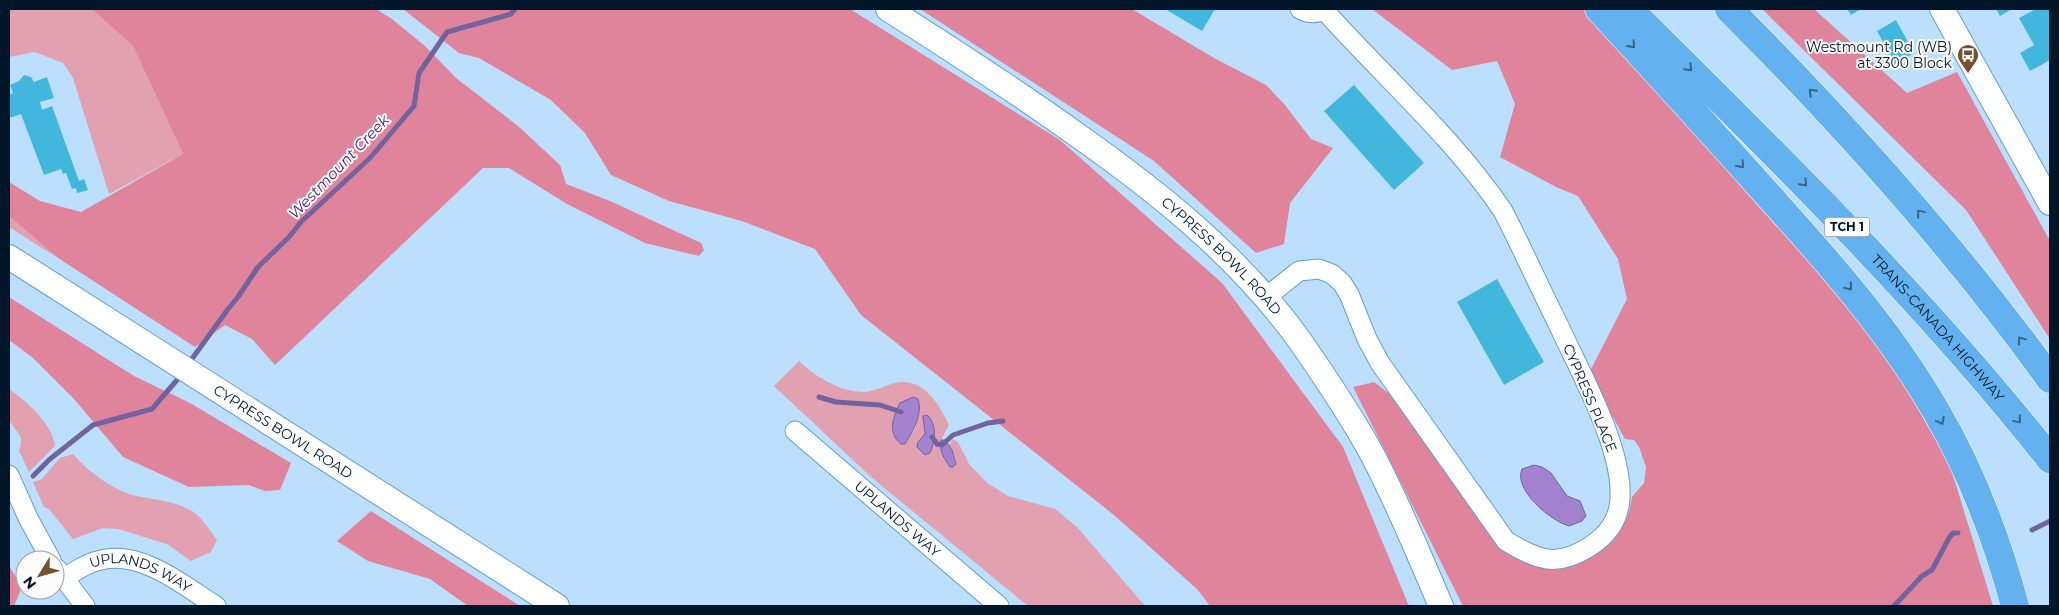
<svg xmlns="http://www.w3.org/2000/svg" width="2059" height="615" viewBox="0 0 2059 615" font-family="Montserrat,sans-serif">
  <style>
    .green { fill: #e1a1b0; fill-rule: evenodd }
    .forest { fill: #e0849c }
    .water { fill: #a382cf; stroke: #72629d }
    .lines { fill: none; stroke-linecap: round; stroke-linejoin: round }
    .stream { stroke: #72629d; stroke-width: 5 }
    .building { fill: #41b7dd }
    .minor-casing { stroke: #629ecd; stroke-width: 21 }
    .tertiary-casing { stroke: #629ecd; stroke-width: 26 }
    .motorway-casing { stroke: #fff; stroke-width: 29 }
    .minor { stroke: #fff; stroke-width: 19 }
    .tertiary { stroke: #fff; stroke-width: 24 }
    .motorway { stroke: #63b2ef; stroke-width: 28 }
    .oneway { stroke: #32648c }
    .labels { text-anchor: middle; stroke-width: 4; stroke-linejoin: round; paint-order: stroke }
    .shield { fill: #fbfbfb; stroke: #4c5b68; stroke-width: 1 }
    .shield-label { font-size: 12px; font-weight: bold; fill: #011729 }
    .poi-label { font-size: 14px; fill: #011729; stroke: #fbfbfb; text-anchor: end }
    .street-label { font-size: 14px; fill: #011729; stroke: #fbfbfb }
    .water-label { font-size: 15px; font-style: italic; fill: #4b1b76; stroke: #fbfbfb }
  </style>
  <rect width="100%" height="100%" fill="#bbdffd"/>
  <g class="green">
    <polygon points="9,9 92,9 133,46 183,154 109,194 73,78 63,63 35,52 9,57"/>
    <polygon points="9,216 58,258 9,227"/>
    <path d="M799,361C815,377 841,392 864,392C876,392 888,383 901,382C925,380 941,407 949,425L941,440L940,448L952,450L949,445L953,439L958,442L969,464L987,483L1008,496L1055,509L1077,527L1145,606H1028L871,477L774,386ZM900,403L920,409L915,428L905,444H901C887,433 893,416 900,403Z"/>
    <path d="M9,389C26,401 53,424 55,446L29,472L19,451C26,432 14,433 9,418C6,410 9,397 9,389Z"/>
    <path d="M73,454C88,472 113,490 136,496C155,500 175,501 192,511C202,517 210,531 217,540L211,552L191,561L167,544L118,529L103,528L73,539L49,509L44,507L33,482L42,479L60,458Z"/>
  </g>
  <g class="forest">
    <polygon points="92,9 376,9 392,19 425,46 456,78 518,126 560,165 566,184 610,201 701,243 704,250 699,256 645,243 567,204 509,168 483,168 275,365 252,339 225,325 195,347 58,258 9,216 9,182 40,201 81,212 183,154 133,46"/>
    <polygon points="403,9 850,9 1060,140 1222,283 1343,447 1409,606 1210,606 1197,589 1114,515 861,315 815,249 742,221 669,201 611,175 585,133 551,100 479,58 459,53"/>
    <polygon points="920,9 1132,9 1214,58 1266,85 1285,105 1311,139 1333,148 1290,203 1284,244 1256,253 1154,161"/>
    <polygon points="1372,9 1589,9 1876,338 1949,462 1993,606 1463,606 1353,387 1374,382 1395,398 1525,557 1610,540 1621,529 1629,512 1632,497 1644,483 1646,467 1639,447 1634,440 1625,439 1613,417 1604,411 1589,373 1627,299 1618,259 1578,196 1556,187 1500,157 1515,104 1497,61 1452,70"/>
    <polygon points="1762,9 1814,9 1907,93 1957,72 2050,241 2050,339 1966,210"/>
    <polygon points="9,297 134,376 190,403 291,463 280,490 265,491 249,485 189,487 123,457 74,399 32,357 9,340"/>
    <polygon points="371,511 520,606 468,606 430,579 368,561 337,541"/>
    <polygon points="9,566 22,587 14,606 9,606"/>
  </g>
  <g class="water">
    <path d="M913,397L918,399C923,415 913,430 905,444H901C887,433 893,416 900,403Z"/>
    <path d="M927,415C938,425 935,441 930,453L925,455L917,447L918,442L925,434C925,428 923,421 923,416Z"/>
    <path d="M941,440H945L952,450L956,464L953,467H950C944,458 939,451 941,440Z"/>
    <path d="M1534,465L1542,467L1551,473L1567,496L1580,501L1586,516L1582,521L1569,526C1551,521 1513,490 1522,469Z"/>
  </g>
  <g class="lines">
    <g class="stream">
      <polyline points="189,363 228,309 238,297 258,267 289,237 301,222 370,158 414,106 419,73 447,32 511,14 515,9"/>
      <polyline points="819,397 836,402 880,405 901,412"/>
      <polyline points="932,437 937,444 942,445 953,435 988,423 1003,421"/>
      <polyline points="33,476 50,459 93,425 152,409 177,380"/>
      <polyline points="2032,530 2050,521"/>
      <polyline points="1894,606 1922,576 1932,570 1949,538 1953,533 1958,533"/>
    </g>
  </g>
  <g class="building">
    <polygon points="1165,9 1215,9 1202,31"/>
    <polygon points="1847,9 1861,9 1851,15"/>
    <polygon points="1996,9 2012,9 2000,16"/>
    <polygon points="2036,9 2050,9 2050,60 2030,71 2020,53 2034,45 2019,18"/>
    <polygon points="1896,20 1914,53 1895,64 1877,31"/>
    <polygon points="24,75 31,77 34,82 47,77 54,98 40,102 42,110 52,106 79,181 84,179 88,190 77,193 76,188 72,189 66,173 63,174 61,169 44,175 21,114 9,118 9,95 13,93 10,85 19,81"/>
    <polygon points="1354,85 1424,163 1394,190 1324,111"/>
    <polygon points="1497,279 1544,362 1504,385 1457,302"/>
  </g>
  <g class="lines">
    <g class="minor-casing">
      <g id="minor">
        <path d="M1300,9C1308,14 1317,14 1325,9"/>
        <path d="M1265,298L1299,271L1319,269L1332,274L1342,283L1349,294L1367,339L1380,363L1506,541C1538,560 1556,568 1589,547C1608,535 1619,520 1620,498C1623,447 1579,370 1558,324C1539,286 1522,248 1503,211C1453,137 1383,76 1324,10"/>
        <path id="s1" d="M795,431L999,606"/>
        <polyline points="9,475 28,518 51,560"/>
        <polyline points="57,569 85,606"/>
        <path id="s2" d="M63,579C75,571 87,563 101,560C142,550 184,586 216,606"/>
      </g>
    </g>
    <g class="tertiary-casing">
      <g id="tertiary">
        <path id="s3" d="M888,9C951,49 1013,89 1073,132C1157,191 1239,256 1300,341C1325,377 1351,415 1372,454C1398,503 1419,555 1441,606"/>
        <polyline points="1942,9 2050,203"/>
        <path id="s4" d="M9,257L557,606"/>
      </g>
    </g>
    <g class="motorway-casing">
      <g id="motorway">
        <path d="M1599,9C1659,74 1718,139 1777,205C1835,269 1892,335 1936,411C1971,471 1997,539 2015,606"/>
        <path id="s5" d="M1629,9C1775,154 1922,297 2050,459"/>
        <path d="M1729,9C1845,125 1954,246 2050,379"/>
      </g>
    </g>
    <use href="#minor" class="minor"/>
    <use href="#tertiary" class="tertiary"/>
    <use href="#motorway" class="motorway"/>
  </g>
  <defs><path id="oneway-chevron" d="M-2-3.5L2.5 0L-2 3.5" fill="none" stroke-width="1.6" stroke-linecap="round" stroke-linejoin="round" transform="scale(1.25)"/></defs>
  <g class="oneway">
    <use href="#oneway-chevron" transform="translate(1632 45) rotate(48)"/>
    <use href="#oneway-chevron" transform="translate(1689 68) rotate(45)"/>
    <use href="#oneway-chevron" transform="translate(1812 92) rotate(-134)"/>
    <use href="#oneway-chevron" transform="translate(1741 165) rotate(48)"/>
    <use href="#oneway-chevron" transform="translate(1804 183) rotate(46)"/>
    <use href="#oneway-chevron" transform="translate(1920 213) rotate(-130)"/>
    <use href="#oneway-chevron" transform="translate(1849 287) rotate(51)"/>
    <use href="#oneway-chevron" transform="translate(2021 340) rotate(-127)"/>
    <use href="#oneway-chevron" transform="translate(2018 420) rotate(50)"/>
    <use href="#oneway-chevron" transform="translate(1941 421) rotate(62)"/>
  </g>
  <defs>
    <g id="bus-pin" transform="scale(1.125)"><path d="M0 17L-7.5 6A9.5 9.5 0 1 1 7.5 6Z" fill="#77512d" stroke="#fbfbfb"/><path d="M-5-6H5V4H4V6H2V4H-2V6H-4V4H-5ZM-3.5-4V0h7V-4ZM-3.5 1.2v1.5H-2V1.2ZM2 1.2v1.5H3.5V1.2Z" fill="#fff"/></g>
  </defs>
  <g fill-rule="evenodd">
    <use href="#bus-pin" x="1968" y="55"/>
  </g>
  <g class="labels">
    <rect class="shield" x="1824.5" y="217.5" width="45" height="19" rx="4"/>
    <g class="shield-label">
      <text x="1847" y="231">TCH 1</text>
    </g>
    <g class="poi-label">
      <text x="1952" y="52">Westmount Rd (WB)<tspan x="1952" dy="16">at 3300 Block</tspan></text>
    </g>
    <g class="street-label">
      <text dy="5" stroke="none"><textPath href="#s3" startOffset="416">CYPRESS BOWL ROAD</textPath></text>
      <text dy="5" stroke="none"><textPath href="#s5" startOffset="444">TRANS-CANADA HIGHWAY</textPath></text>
      <text transform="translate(1590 398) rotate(67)" y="5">CYPRESS PLACE</text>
      <text dy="5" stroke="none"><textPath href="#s4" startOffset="325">CYPRESS BOWL ROAD</textPath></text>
      <text dy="5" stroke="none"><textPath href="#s1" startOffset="135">UPLANDS WAY</textPath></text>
      <text dy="5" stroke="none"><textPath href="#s2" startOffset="85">UPLANDS WAY</textPath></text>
    </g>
    <g class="water-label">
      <text transform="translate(339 167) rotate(-46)" y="5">Westmount Creek</text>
    </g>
  </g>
  <rect width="2059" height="615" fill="none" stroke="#011729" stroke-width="20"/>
  <g transform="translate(40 575) rotate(233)"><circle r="24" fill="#fbfbfb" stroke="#97a0a7"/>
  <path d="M0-4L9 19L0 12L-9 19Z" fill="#77512d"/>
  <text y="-8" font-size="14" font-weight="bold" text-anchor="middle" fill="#011729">N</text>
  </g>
</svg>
